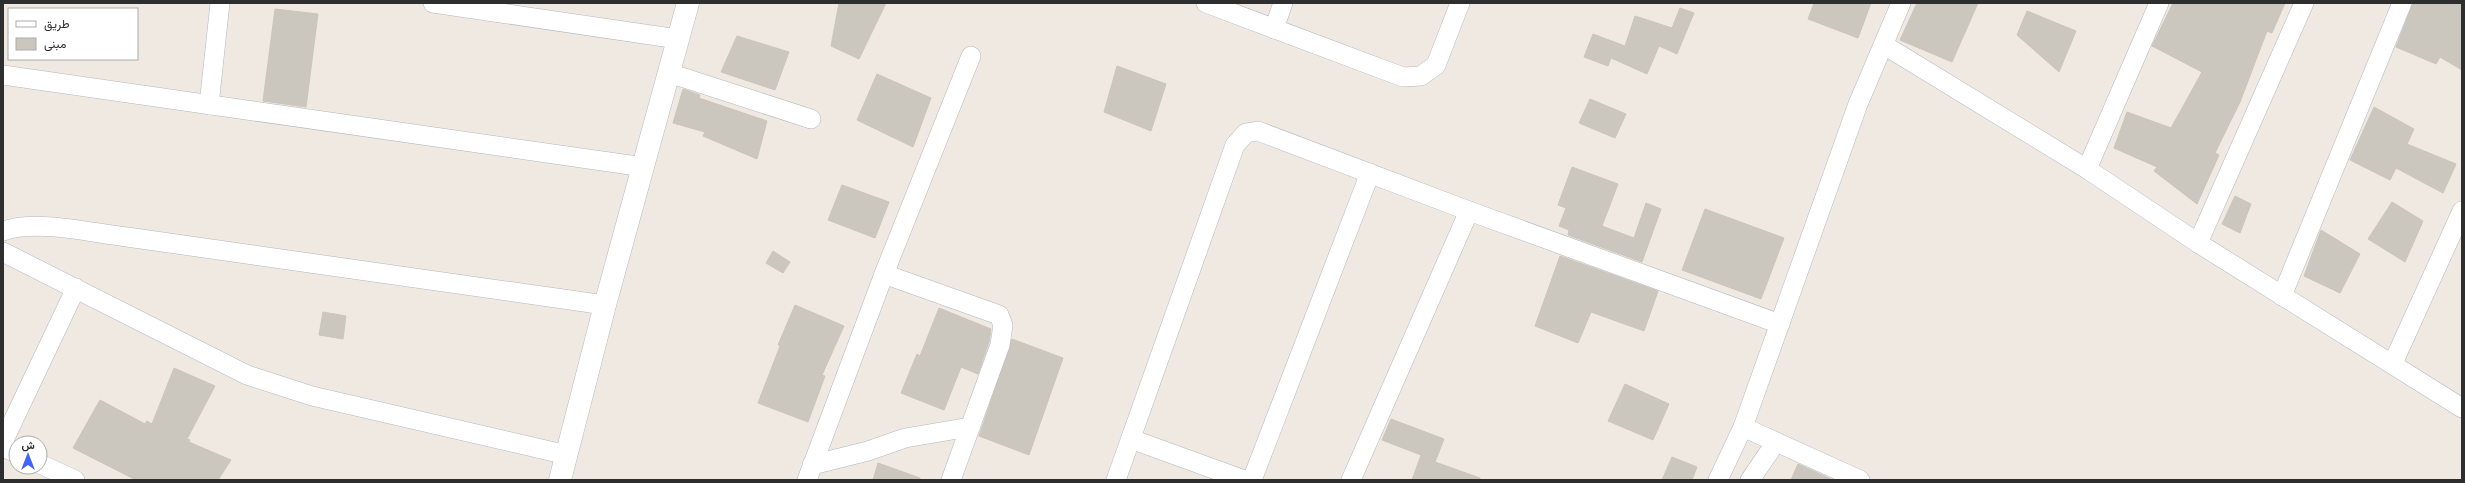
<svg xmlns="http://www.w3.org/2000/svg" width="2465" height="483" viewBox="0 0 2465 483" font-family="'Archivo Narrow',Vazirmatn,sans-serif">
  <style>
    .building { fill: #cbc7bf; stroke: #cbc5ba }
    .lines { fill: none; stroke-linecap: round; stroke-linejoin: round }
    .minor-casing { stroke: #b4b7c1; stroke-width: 20 }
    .tertiary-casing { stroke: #b4b7c1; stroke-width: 23 }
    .minor { stroke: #fff; stroke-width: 19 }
    .tertiary { stroke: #fff; stroke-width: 22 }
  </style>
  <rect width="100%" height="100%" fill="#efe9e1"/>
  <g class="building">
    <polygon points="839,3 886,3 859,59 831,46"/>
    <polygon points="1814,3 1871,3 1858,38 1808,19"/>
    <polygon points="1917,3 1978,3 1952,62 1900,40"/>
    <polygon points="2173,3 2285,3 2272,33 2267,31 2240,102 2215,153 2219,155 2197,204 2154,171 2157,167 2114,148 2127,112 2171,128 2202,72 2152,46"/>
    <polygon points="2413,3 2462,3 2462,70 2440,57 2436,64 2396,47"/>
    <polygon points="1680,8 1694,13 1677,54 1659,46 1647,74 1611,58 1608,66 1584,57 1593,34 1625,46 1635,16 1672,28"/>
    <polygon points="275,9 318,14 306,107 263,101"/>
    <polygon points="2027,11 2076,31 2059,72 2017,35"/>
    <polygon points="737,36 789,52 775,90 721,72"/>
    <polygon points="1117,66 1166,84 1151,131 1104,112"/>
    <polygon points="877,74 931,98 913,147 857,120"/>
    <polygon points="683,89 700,95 699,98 767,121 757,159 703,136 705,132 673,123"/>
    <polygon points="1590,99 1626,114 1615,138 1579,123"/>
    <polygon points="2374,107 2414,129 2407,144 2456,164 2443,193 2396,168 2390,180 2350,160"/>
    <polygon points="1572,167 1618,184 1602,226 1634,238 1646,203 1661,209 1642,262 1568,235 1569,230 1559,226 1566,208 1558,205"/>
    <polygon points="842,185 889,202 875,238 828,220"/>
    <polygon points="2235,196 2251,204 2240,233 2222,224"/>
    <polygon points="2392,202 2423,221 2405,262 2368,239"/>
    <polygon points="1705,209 1784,238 1761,299 1682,270"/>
    <polygon points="2321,230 2360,254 2340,293 2304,276"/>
    <polygon points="773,251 790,262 783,273 766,263"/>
    <polygon points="1560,256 1658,291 1644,331 1591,312 1578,343 1535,326"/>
    <polygon points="795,305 844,326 822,375 825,376 808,422 758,403 780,346 778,345"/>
    <polygon points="939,308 991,329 989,342 978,374 961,367 944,410 901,393 917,354 920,356"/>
    <polygon points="323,312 346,316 343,339 319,335"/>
    <polygon points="1012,339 1063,358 1029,455 979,436"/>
    <polygon points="174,368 215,386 187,439 190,440 189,442 231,460 218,480 136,480 73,448 100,400 145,424 147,421 152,424"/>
    <polygon points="1625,384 1669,404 1653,440 1608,421"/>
    <polygon points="1391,419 1444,439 1435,462 1480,478 1480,480 1412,480 1421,455 1382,440"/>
    <polygon points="1672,457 1697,467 1692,480 1662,480"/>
    <polygon points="878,463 920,478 920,480 873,480"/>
    <polygon points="1798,464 1833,480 1791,480"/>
  </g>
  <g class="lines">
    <g class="minor-casing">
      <g id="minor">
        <polyline points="433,3 678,39"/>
        <polyline points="1206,3 1403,77 1421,76 1436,65 1460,3"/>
        <polyline points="1274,29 1283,3"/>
        <polyline points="1884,45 2087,169 2198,243 2462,408"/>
        <polyline points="669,73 811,119"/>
        <polyline points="3,75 644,167"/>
        <polyline points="209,105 220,3"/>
        <polyline points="2087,169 2159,3"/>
        <path d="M3,231C37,219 91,233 127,237L605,305"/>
        <polyline points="2198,243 2304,3"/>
        <polyline points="3,252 247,375 312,396 567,455"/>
        <polyline points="884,274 999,315 1003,325 1000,345 951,480"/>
        <polyline points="2282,296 2402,3"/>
        <polyline points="2393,363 2462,211"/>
        <polyline points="1743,427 1860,480"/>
        <polyline points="1131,439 1244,480"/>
        <polyline points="3,442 76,288"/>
        <polyline points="3,447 16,453"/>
        <polyline points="40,464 75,480"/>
        <polyline points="812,465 868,451 905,438 970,427"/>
        <polyline points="807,480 884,274 971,56"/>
        <polyline points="1116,480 1235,145 1246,133 1258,131 1469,211 1780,324"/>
        <polyline points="1252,480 1370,173"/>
        <polyline points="1351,480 1469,211"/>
        <polyline points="1718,480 1743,427 1858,104 1901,3"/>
        <polyline points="1750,480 1776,442"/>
      </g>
    </g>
    <g class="tertiary-casing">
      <polyline id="tertiary" points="560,480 605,305 688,3"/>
    </g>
    <use href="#minor" class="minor"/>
    <use href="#tertiary" class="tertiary"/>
  </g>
  <rect width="2465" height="483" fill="none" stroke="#2e2e2e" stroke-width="8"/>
  <rect x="8" y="8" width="130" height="52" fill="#ffffff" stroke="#ababab"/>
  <rect x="16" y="21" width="20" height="6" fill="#ffffff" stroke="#ababab"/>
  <text x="44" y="28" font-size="12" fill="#2e2e2e">طريق</text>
  <rect x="16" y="38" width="20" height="12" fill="#cbc7bf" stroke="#ababab"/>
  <text x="44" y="48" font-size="12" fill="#2e2e2e">مبنى</text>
  <g transform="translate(28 455)"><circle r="19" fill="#ffffff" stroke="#ababab"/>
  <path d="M0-3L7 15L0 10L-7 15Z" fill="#4264fb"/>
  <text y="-6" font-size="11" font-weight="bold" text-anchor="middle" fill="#2e2e2e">ش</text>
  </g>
</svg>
